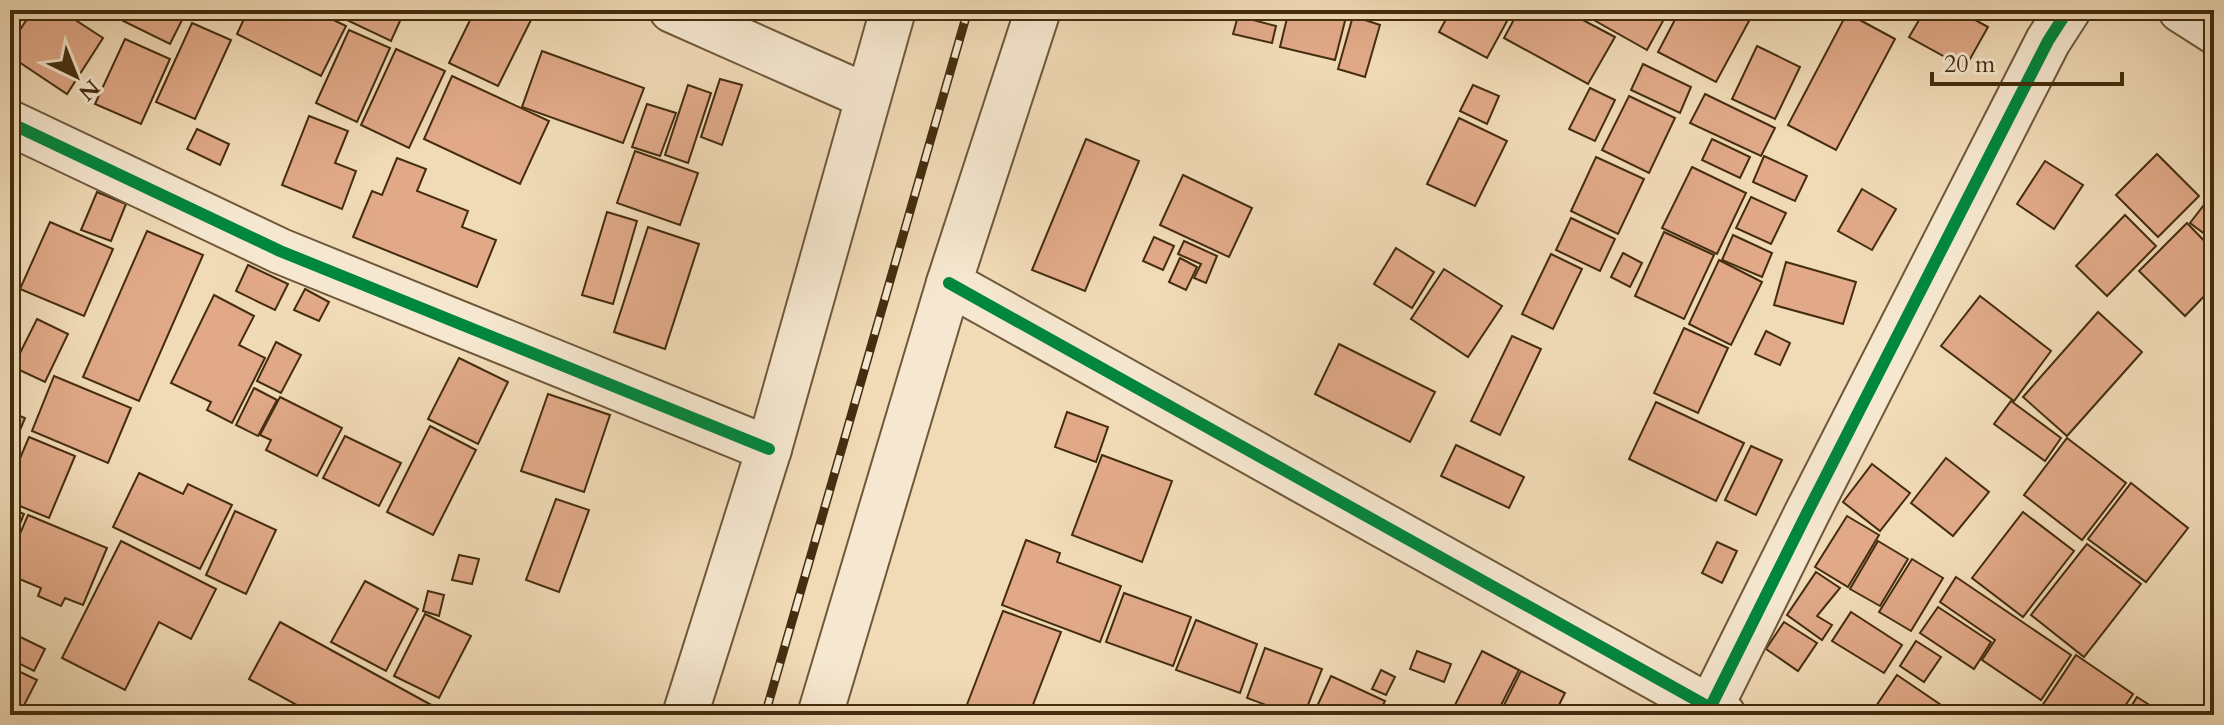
<svg xmlns="http://www.w3.org/2000/svg" width="2224" height="725" viewBox="0 0 2224 725" font-family="Cardo,serif">
  <style>
    .building { fill: #e1a988; stroke: #442d0f; stroke-width: 2 }
    .lines { fill: none; stroke-linecap: round; stroke-linejoin: round }
    .minor-casing { stroke: #6f5839; stroke-width: 48 }
    .minor { stroke: #f6e8d0; stroke-width: 44 }
    .rail-casing { stroke: #442d0f; stroke-width: 9 }
    .rail { stroke: #f6e8d0; stroke-width: 6; stroke-dasharray: 18; stroke-linecap: butt }
    .cycleway-casing { stroke: #f6e8d0; stroke-width: 17 }
    .cycleway { stroke: #00873e; stroke-width: 12 }
  </style>
  <rect width="100%" height="100%" fill="#f1dbb7"/>
  <filter id="stains"><feTurbulence type="fractalNoise" baseFrequency=".0025" numOctaves="4"/><feColorMatrix values="0 0 0 0 .2 0 0 0 0 .09 0 0 0 0 .02 0 0 0 .5 -.17"/></filter>
  <radialGradient id="worn" r=".72"><stop offset=".6" stop-color="#630" stop-opacity="0"/><stop offset="1" stop-color="#630" stop-opacity=".3"/></radialGradient>
  <g class="building">
    <polygon points="33,10 60,10 103,38 67,94 10,56 10,45"/>
    <polygon points="101,10 187,10 170,44"/>
    <polygon points="248,10 313,10 346,26 321,76 237,34"/>
    <polygon points="331,10 405,10 391,41 330,12"/>
    <polygon points="475,10 536,10 498,86 449,63"/>
    <polygon points="1289,10 1319,10 1346,17 1335,60 1280,47"/>
    <polygon points="1451,10 1513,10 1487,58 1439,32"/>
    <polygon points="1519,10 1564,10 1615,37 1588,84 1504,38"/>
    <polygon points="1576,10 1669,10 1647,50"/>
    <polygon points="1680,10 1755,10 1716,82 1658,52"/>
    <polygon points="1925,10 1957,10 1988,27 1965,68 1909,37"/>
    <polygon points="1847,13 1895,39 1836,150 1788,125"/>
    <polygon points="1238,16 1276,26 1272,43 1233,34"/>
    <polygon points="1353,16 1380,25 1365,77 1338,69"/>
    <polygon points="192,23 231,40 195,119 156,102"/>
    <polygon points="349,30 390,48 357,122 316,103"/>
    <polygon points="125,39 170,59 141,124 95,104"/>
    <polygon points="1757,46 1800,67 1775,119 1732,99"/>
    <polygon points="396,49 445,71 409,148 361,125"/>
    <polygon points="542,51 644,88 623,143 522,107"/>
    <polygon points="1643,64 1691,87 1680,113 1631,90"/>
    <polygon points="452,76 549,121 520,184 424,139"/>
    <polygon points="720,79 742,85 722,145 701,137"/>
    <polygon points="688,85 711,93 688,163 665,155"/>
    <polygon points="1473,85 1499,96 1487,124 1460,111"/>
    <polygon points="1590,88 1615,100 1595,141 1569,129"/>
    <polygon points="1705,94 1775,128 1761,156 1690,123"/>
    <polygon points="1629,96 1675,118 1649,173 1602,150"/>
    <polygon points="647,104 676,113 660,156 632,147"/>
    <polygon points="309,116 348,131 335,163 356,171 342,209 282,185"/>
    <polygon points="1459,118 1507,141 1475,206 1427,184"/>
    <polygon points="197,129 229,144 220,165 187,149"/>
    <polygon points="1086,139 1139,161 1085,291 1032,270"/>
    <polygon points="1712,139 1750,157 1740,178 1702,160"/>
    <polygon points="635,151 698,173 680,225 617,203"/>
    <polygon points="2157,154 2199,196 2158,237 2116,195"/>
    <polygon points="1764,156 1807,176 1795,201 1753,182"/>
    <polygon points="1596,157 1644,179 1618,234 1571,211"/>
    <polygon points="397,158 426,169 417,191 468,211 462,227 496,240 477,287 353,237 372,191 382,195"/>
    <polygon points="2045,161 2083,185 2054,229 2017,204"/>
    <polygon points="1692,167 1746,193 1717,254 1662,228"/>
    <polygon points="1183,175 1252,208 1229,257 1160,225"/>
    <polygon points="1862,189 1896,209 1872,250 1838,231"/>
    <polygon points="97,192 126,204 111,241 81,230"/>
    <polygon points="2214,192 2214,241 2190,223"/>
    <polygon points="1751,197 1786,213 1771,244 1736,228"/>
    <polygon points="607,212 637,221 613,304 582,295"/>
    <polygon points="2125,215 2156,246 2107,296 2076,266"/>
    <polygon points="1571,218 1615,239 1600,271 1556,250"/>
    <polygon points="50,222 113,249 84,316 20,289"/>
    <polygon points="2187,223 2214,251 2214,286 2185,316 2139,271"/>
    <polygon points="648,227 699,244 665,349 614,332"/>
    <polygon points="147,231 203,255 139,401 83,377"/>
    <polygon points="1664,232 1714,255 1684,319 1635,296"/>
    <polygon points="1733,235 1772,253 1762,277 1722,260"/>
    <polygon points="1154,237 1174,246 1163,270 1143,261"/>
    <polygon points="1184,241 1217,256 1206,283 1194,278 1201,264 1178,254"/>
    <polygon points="1396,248 1434,272 1412,308 1374,284"/>
    <polygon points="1623,253 1642,263 1630,287 1611,277"/>
    <polygon points="1551,254 1582,269 1553,329 1522,314"/>
    <polygon points="1180,258 1197,267 1186,290 1169,282"/>
    <polygon points="1719,260 1762,282 1731,345 1689,324"/>
    <polygon points="1786,262 1856,282 1843,324 1774,305"/>
    <polygon points="248,265 288,284 275,310 236,291"/>
    <polygon points="1444,269 1502,306 1468,357 1411,319"/>
    <polygon points="305,289 329,302 319,321 294,310"/>
    <polygon points="214,295 254,316 239,345 265,358 232,423 207,410 211,402 171,383"/>
    <polygon points="1980,296 2051,351 2014,401 1941,346"/>
    <polygon points="2098,312 2142,352 2067,436 2023,397"/>
    <polygon points="37,319 68,334 45,382 13,367"/>
    <polygon points="1684,328 1728,348 1698,413 1654,393"/>
    <polygon points="1766,331 1790,343 1780,365 1755,354"/>
    <polygon points="1512,336 1541,349 1500,435 1471,421"/>
    <polygon points="276,342 301,355 281,393 257,381"/>
    <polygon points="1339,344 1435,392 1410,442 1315,394"/>
    <polygon points="459,358 508,382 478,444 428,419"/>
    <polygon points="54,376 131,408 108,463 32,431"/>
    <polygon points="254,388 277,400 258,436 236,425"/>
    <polygon points="548,394 610,415 584,492 521,471"/>
    <polygon points="280,397 342,428 317,476 266,450 271,440 260,435"/>
    <polygon points="2011,401 2061,438 2045,461 1994,424"/>
    <polygon points="1656,402 1744,443 1716,501 1629,459"/>
    <polygon points="10,412 25,418 16,440 10,438"/>
    <polygon points="1067,412 1108,427 1096,462 1055,447"/>
    <polygon points="430,426 476,450 433,535 387,512"/>
    <polygon points="345,436 401,463 379,506 323,478"/>
    <polygon points="29,437 75,456 49,518 10,502 10,482"/>
    <polygon points="2067,438 2126,483 2082,540 2024,495"/>
    <polygon points="1456,445 1524,477 1509,508 1441,476"/>
    <polygon points="1751,446 1782,460 1756,515 1725,500"/>
    <polygon points="1102,455 1172,481 1142,562 1072,535"/>
    <polygon points="1946,458 1989,492 1953,536 1911,503"/>
    <polygon points="1872,464 1910,493 1880,531 1843,502"/>
    <polygon points="139,473 183,494 188,484 232,505 200,569 113,527"/>
    <polygon points="2131,483 2188,528 2146,582 2088,539"/>
    <polygon points="556,499 589,510 559,592 526,580"/>
    <polygon points="10,508 24,514 10,548"/>
    <polygon points="235,511 276,530 246,594 206,575"/>
    <polygon points="2023,512 2074,551 2023,617 1972,578"/>
    <polygon points="28,515 107,548 83,605 65,598 61,606 38,596 41,588 10,575 10,557"/>
    <polygon points="1847,516 1879,535 1848,587 1815,567"/>
    <polygon points="1026,540 1060,553 1057,562 1121,586 1100,642 1002,605"/>
    <polygon points="121,541 216,589 191,639 159,622 125,690 62,658"/>
    <polygon points="1878,541 1908,559 1880,606 1850,589"/>
    <polygon points="1717,542 1737,551 1722,583 1702,573"/>
    <polygon points="2087,544 2141,584 2084,657 2031,615"/>
    <polygon points="459,555 479,559 472,584 452,580"/>
    <polygon points="1912,559 1943,578 1911,631 1879,612"/>
    <polygon points="1816,572 1840,588 1817,616 1832,625 1822,640 1787,615"/>
    <polygon points="1956,577 2071,655 2041,700 1982,660 1995,640 1940,602"/>
    <polygon points="365,581 418,609 386,671 331,642"/>
    <polygon points="428,591 444,595 439,616 423,611"/>
    <polygon points="1124,593 1191,617 1173,666 1106,642"/>
    <polygon points="1938,607 1991,642 1974,669 1920,633"/>
    <polygon points="1003,611 1061,632 1029,715 963,715"/>
    <polygon points="1851,612 1902,645 1884,673 1832,641"/>
    <polygon points="425,614 471,636 439,698 394,676"/>
    <polygon points="1196,620 1257,644 1240,693 1176,670"/>
    <polygon points="280,622 435,707 431,715 315,715 249,679"/>
    <polygon points="1784,622 1817,643 1798,671 1766,649"/>
    <polygon points="10,632 45,649 34,671 10,659"/>
    <polygon points="1916,641 1941,657 1924,682 1900,666"/>
    <polygon points="1265,648 1322,669 1304,715 1293,715 1247,698"/>
    <polygon points="1417,651 1451,664 1444,682 1410,669"/>
    <polygon points="1482,651 1519,670 1496,715 1450,715"/>
    <polygon points="2076,655 2133,694 2119,715 2056,715 2042,706"/>
    <polygon points="10,667 37,680 19,715 10,715"/>
    <polygon points="1381,670 1395,677 1386,695 1372,689"/>
    <polygon points="1521,671 1565,693 1554,715 1499,715"/>
    <polygon points="1897,675 1944,707 1938,715 1870,715"/>
    <polygon points="1331,676 1385,701 1378,715 1313,715"/>
    <polygon points="2137,697 2165,715 2126,715"/>
  </g>
  <g class="lines">
    <g class="minor-casing">
      <g id="minor">
        <polyline points="672,10 868,97"/>
        <polyline points="2181,10 2214,31"/>
        <polyline points="10,123 280,251 769,449"/>
        <polyline points="949,283 1723,715"/>
        <polyline points="1710,708 1807,513 2048,41 2068,10"/>
        <polyline points="685,715 769,449 893,10"/>
        <polyline points="820,715 949,283 1038,10"/>
      </g>
    </g>
    <use href="#minor" class="minor"/>
    <g class="rail-casing">
      <polyline id="rail" points="765,715 968,10"/>
    </g>
    <use href="#rail" class="rail"/>
    <g class="cycleway-casing">
      <g id="cycleway">
        <polyline points="10,123 280,251 769,449"/>
        <polyline points="949,283 1723,715"/>
        <polyline points="1710,708 1807,513 2048,41 2068,10"/>
      </g>
    </g>
    <use href="#cycleway" class="cycleway"/>
  </g>
  <rect width="2224" height="725" fill="none" stroke="#f1dbb7" stroke-width="40"/>
  <rect x="12" y="12" width="2200" height="701" fill="none" stroke="#442d0f" stroke-width="4"/>
  <rect x="20" y="20" width="2184" height="685" fill="none" stroke="#442d0f" stroke-width="2"/>
  <g transform="translate(76 76) rotate(137)" stroke="#f6e8d0" stroke-width="6" paint-order="stroke">
  <path d="M0-6L14 30L0 20L-14 30Z" fill="#442d0f"/>
  <text y="-12" font-size="22" font-weight="bold" text-anchor="middle" fill="#442d0f">N</text>
  </g>
  <path d="M1932 72v12h190v-12" fill="none" stroke="#442d0f" stroke-width="4"/>
  <text x="1944" y="72" font-size="24" fill="#442d0f" stroke="#f6e8d0" stroke-width="6" paint-order="stroke">20 m</text>
  <rect width="100%" height="100%" filter="url(#stains)"/>
  <rect width="100%" height="100%" fill="url(#worn)"/>
</svg>
